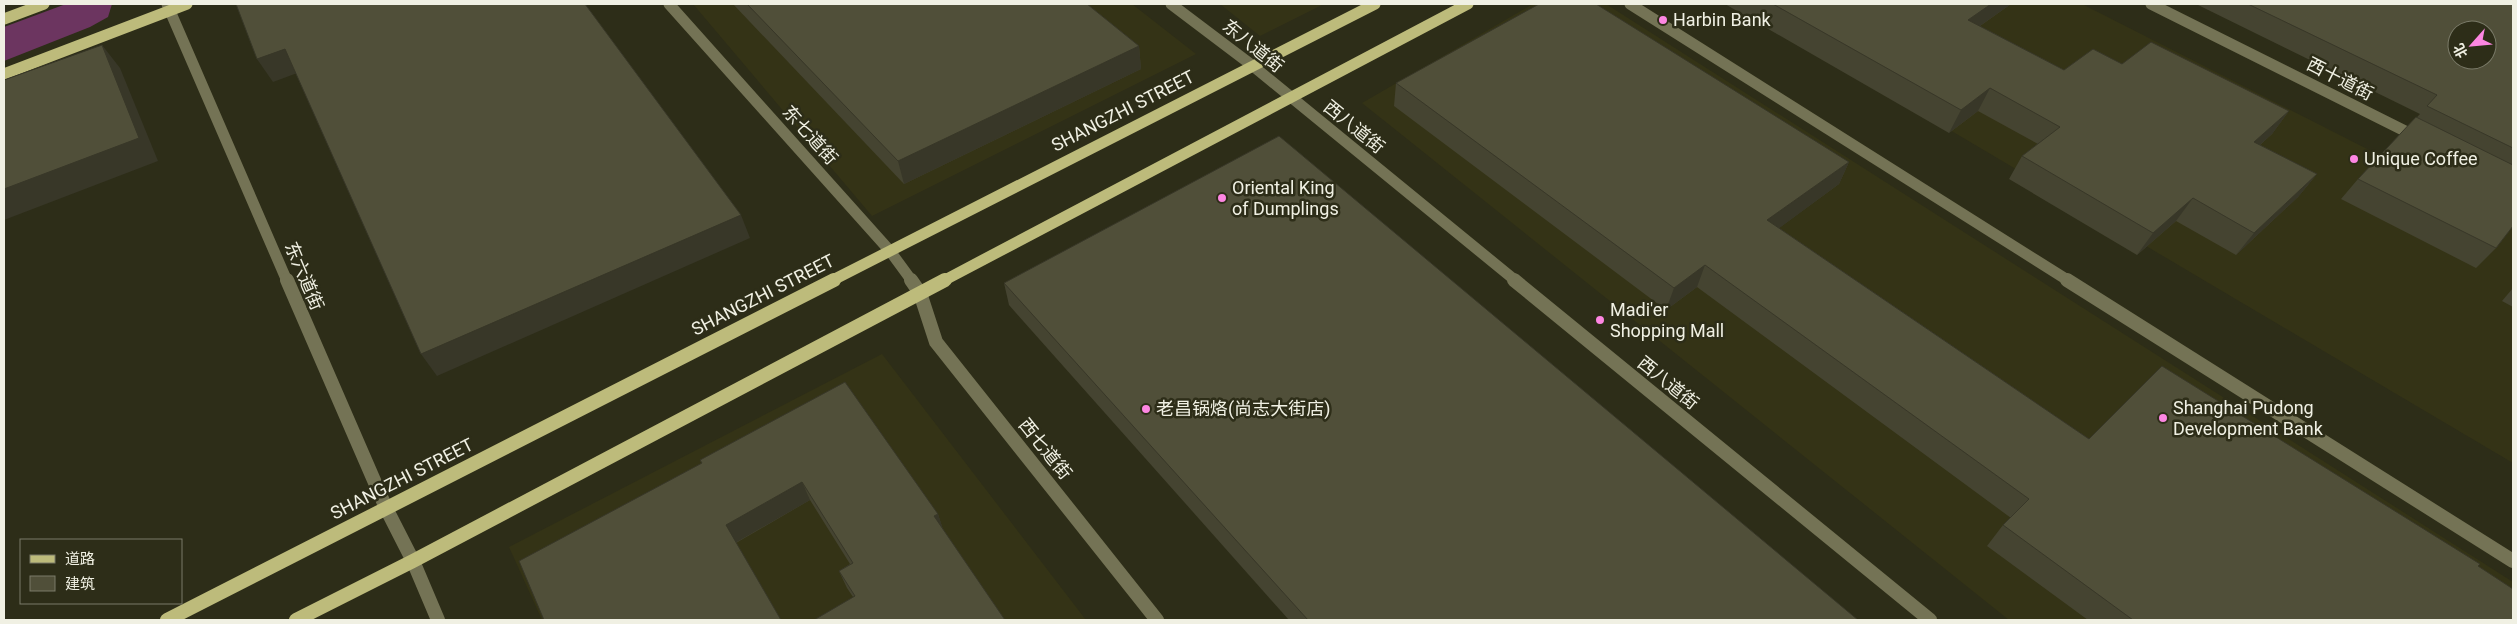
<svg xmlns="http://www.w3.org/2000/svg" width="2517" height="624" viewBox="0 0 2517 624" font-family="Roboto,'Noto Sans SC',sans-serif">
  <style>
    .built { fill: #343316 }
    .green { fill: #6c3560 }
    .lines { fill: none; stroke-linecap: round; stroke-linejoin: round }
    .minor-far1 { stroke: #747355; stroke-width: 11 }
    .minor { stroke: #747355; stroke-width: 14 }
    .major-far1 { stroke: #bdbb7b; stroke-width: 11 }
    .major { stroke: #bdbb7b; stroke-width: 14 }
    .wall { fill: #454431 }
    .shaded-wall { fill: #383728 }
    .building { fill: #504f39; stroke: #383728; fill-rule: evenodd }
    .poi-dot { fill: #fd86e2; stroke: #2d2d18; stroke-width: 2 }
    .labels { text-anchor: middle; stroke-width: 5; stroke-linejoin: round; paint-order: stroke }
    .poi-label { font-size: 18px; fill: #f0f0e3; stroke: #2d2d18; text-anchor: start }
    .street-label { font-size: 18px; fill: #f0f0e3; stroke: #2d2d18 }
  </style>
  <rect width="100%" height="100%" fill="#2d2d18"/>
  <g class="built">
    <polygon points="693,4 1132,4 1196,54 872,216"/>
    <polygon points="1220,4 1324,4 1260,36"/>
    <polygon points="1533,4 1606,4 2513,582 2513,620 2009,620 1362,103"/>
    <polygon points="1737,4 2082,4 2513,223 2513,463"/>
    <polygon points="882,354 1086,620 542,620 509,547"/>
  </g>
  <polygon class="green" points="66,4 112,4 108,17 90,27 4,61 4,27"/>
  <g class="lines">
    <g class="minor-far1">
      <polyline points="167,4 287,281"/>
      <polyline points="669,4 890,251 912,281"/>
      <polyline points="1171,4 1253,66 1516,281"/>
      <polyline points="1630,4 2069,281"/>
      <polyline points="2151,4 2419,138"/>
    </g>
    <g class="minor">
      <polyline points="287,280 386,508 413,561 438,620"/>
      <polyline points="911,280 920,293 936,342 1157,620"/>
      <polyline points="1514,280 1930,620"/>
      <polyline points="2067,280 2513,561"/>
    </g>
    <g class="major-far1">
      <polyline points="4,19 44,4"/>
      <polyline points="4,74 187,4"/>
      <polyline points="831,281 1375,4"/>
      <polyline points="943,281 1468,4"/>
    </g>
    <g class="major">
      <polyline points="167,620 834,280"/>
      <polyline points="296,620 413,561 945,280"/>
    </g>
  </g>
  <g class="wall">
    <polygon points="733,4 1087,4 1139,46 1141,69 904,184"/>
    <polygon points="1725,4 2011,4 1980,26 2064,70 2122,64 2289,111 2272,134 2260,145 2317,174 2298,197 2236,255 2176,221 2137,255 2009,179 2022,156 2038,144 1978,111 1949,133"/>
    <polygon points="2196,4 2513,4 2513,226 2496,248 2476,268 2341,199 2358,179 2420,114"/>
    <polygon points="1396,83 1849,162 1839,184 1779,228 2089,439 2478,566 2513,620 2088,620 1987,546 2003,525 2011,518 1697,287 1666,310 1394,106"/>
    <polygon points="1004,283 1858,620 1289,620 1009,305"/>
    <polygon points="2513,288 2513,307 2502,301"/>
    <polygon points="700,460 938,514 943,530 853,597 847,588 839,571 850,564 810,500 736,543"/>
  </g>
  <g class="shaded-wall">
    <polygon points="1991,4 2011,4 1957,42 1968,20"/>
    <polygon points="102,45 120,68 158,161 4,220 4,189"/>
    <polygon points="1139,46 1141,69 904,184 898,161"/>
    <polygon points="285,49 300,72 273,82 257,59"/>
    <polygon points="1990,88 1978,111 1949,133 1961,110"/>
    <polygon points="2289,111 2272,134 2237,165 2254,142"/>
    <polygon points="1849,162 1839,184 1759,243 1767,220"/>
    <polygon points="2317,174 2298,197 2236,255 2254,233"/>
    <polygon points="2193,198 2176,221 2137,255 2153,233"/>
    <polygon points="741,215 750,238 437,376 421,354"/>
    <polygon points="1705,265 1697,287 1666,310 1674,288"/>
    <polygon points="802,482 810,500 735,543 726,525"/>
    <polygon points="938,514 944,532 934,516"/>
  </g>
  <g class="building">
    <polygon points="236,4 585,4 741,215 421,354 285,49 257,59"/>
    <polygon points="747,4 1087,4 1139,46 898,161"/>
    <polygon points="1539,4 1596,4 1849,162 1767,220 2089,439 2162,366 2480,564 2478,566 2513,589 2513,620 2133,620 2003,525 2029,499 1705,265 1674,288 1396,83"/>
    <polygon points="1773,4 1991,4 1968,20 2064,70 2093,49 2122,64 2151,42 2289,111 2254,142 2317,174 2254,233 2193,198 2153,233 2022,156 2060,127 1990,88 1961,110"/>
    <path d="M2248,4H2513V148L2427,106L2437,95ZM2457,30H2487V60H2457Z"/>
    <polygon points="102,45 139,138 4,189 4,80"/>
    <polygon points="2416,117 2513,165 2513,226 2496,248 2358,179"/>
    <polygon points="1279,136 1858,620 1308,620 1004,283"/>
    <polygon points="845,382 938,514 934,516 1005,620 814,620 855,596 839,571 853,563 802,482 726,525 781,620 544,620 519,561 702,463 700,460"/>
  </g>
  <g class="poi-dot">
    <circle cx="1663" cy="20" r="5"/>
    <circle cx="2354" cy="159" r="5"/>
    <circle cx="1222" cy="198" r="5"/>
    <circle cx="1600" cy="320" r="5"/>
    <circle cx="1146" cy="409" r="5"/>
    <circle cx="2163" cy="418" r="5"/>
  </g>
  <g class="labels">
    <g class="poi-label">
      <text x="1673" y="26">Harbin Bank</text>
      <text x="2364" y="165">Unique Coffee</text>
      <text x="1232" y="194">Oriental King<tspan x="1232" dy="21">of Dumplings</tspan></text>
      <text x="1610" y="316">Madi'er<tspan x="1610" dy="21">Shopping Mall</tspan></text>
      <text x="2173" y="414">Shanghai Pudong<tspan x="2173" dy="21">Development Bank</tspan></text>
      <text x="1156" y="415">老昌锅烙(尚志大街店)</text>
    </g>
    <g class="street-label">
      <text transform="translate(1253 46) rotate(39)" y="6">东八道街</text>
      <text transform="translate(2340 79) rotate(27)" y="6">西十道街</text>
      <text transform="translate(1123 111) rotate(-27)" y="6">SHANGZHI STREET</text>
      <text transform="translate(1354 127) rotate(39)" y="6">西八道街</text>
      <text transform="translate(810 135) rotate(48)" y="6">东七道街</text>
      <text transform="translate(304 276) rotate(67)" y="6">东六道街</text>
      <text transform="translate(763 295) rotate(-27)" y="6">SHANGZHI STREET</text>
      <text transform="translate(1668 383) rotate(39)" y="6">西八道街</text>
      <text transform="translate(1045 449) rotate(51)" y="6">西七道街</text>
      <text transform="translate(402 479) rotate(-27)" y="6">SHANGZHI STREET</text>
    </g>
  </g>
  <rect width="2517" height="624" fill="none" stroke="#f0f0e3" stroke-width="10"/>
  <rect x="20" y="539" width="162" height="65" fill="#2d2d18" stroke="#7b7b69"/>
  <rect x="30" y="555" width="25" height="8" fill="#bdbb7b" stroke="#7b7b69"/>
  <text x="65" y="564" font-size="15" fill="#f0f0e3">道路</text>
  <rect x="30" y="576" width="25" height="15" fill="#504f39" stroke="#7b7b69"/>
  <text x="65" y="589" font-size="15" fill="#f0f0e3">建筑</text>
  <g transform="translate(2472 45) rotate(243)"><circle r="24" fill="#2d2d18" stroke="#7b7b69"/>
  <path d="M0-4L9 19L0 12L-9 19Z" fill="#fd86e2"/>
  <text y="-8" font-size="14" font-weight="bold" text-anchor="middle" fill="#f0f0e3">北</text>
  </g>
</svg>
